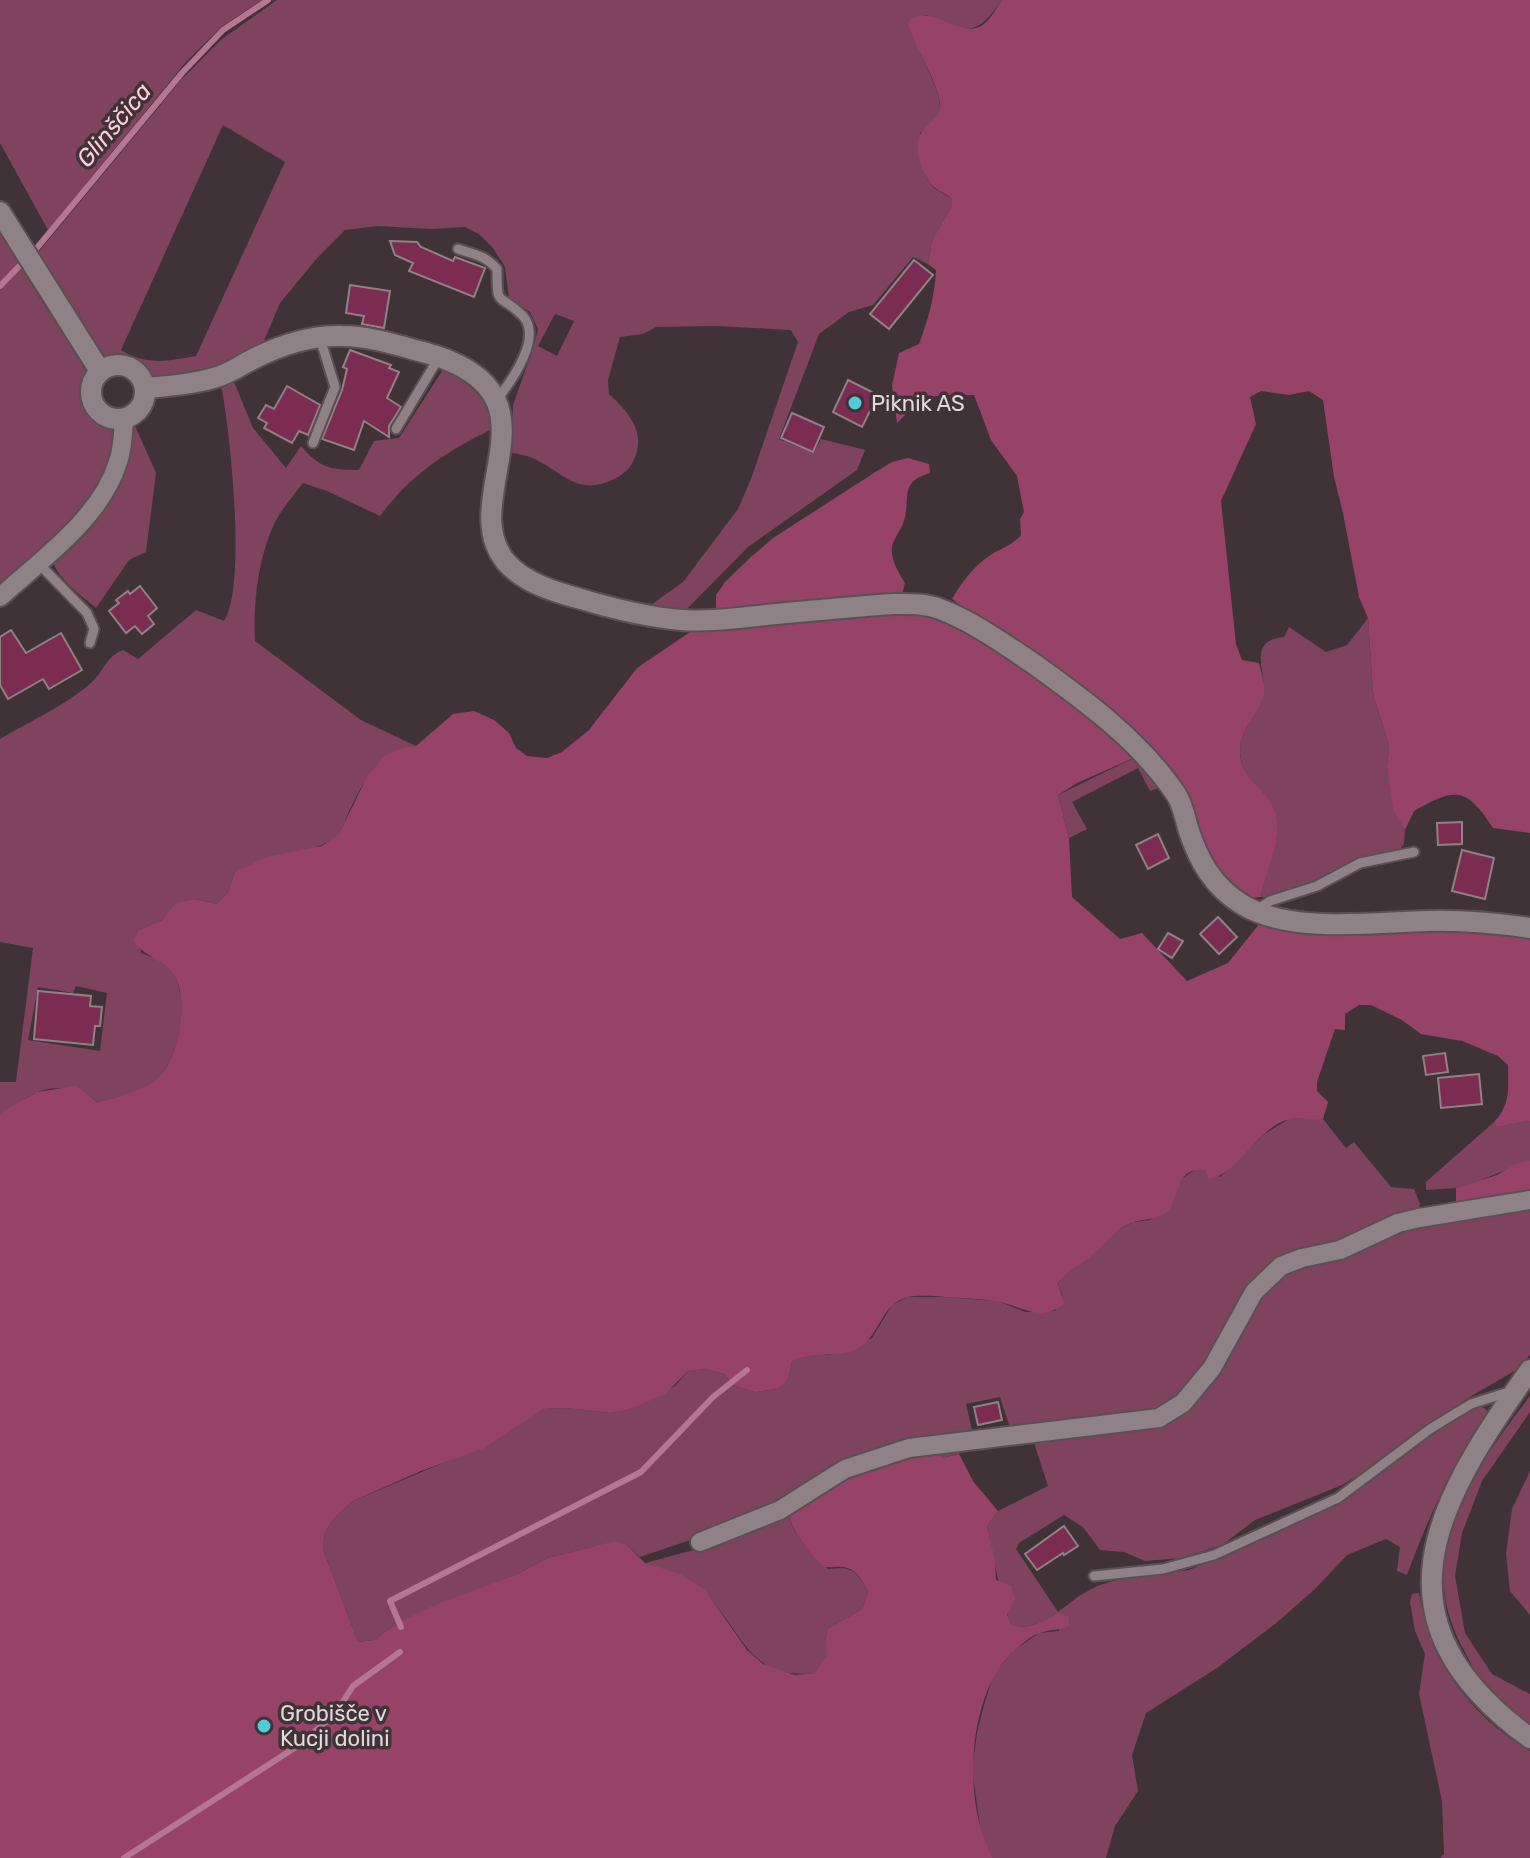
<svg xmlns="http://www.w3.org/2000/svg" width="1530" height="1858" viewBox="0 0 1530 1858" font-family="Rubik,sans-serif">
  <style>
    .green { fill: #80435d; fill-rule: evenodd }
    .forest { fill: #964367 }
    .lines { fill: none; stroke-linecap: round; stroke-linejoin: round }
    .stream { stroke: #b47691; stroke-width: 6 }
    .building { fill: #7c2b51; stroke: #8f8186; stroke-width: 2 }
    .service-casing { stroke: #5a5054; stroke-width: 13 }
    .minor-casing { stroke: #5a5054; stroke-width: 22 }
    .tertiary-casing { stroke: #5a5054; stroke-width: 24 }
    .service { stroke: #8f8286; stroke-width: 9 }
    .minor { stroke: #8f8286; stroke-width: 18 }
    .tertiary { stroke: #8f8286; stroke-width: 20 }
    .poi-dot { fill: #52cbd8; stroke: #3f3337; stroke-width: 3 }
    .labels { text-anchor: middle; stroke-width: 7; stroke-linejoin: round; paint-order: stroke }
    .poi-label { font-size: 22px; fill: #e1d9dc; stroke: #3f3337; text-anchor: start }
    .water-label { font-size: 24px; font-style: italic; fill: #feccde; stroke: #3f3337 }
  </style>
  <rect width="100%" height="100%" fill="#3f3337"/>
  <g class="green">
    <polygon points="0,0 262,0 221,27 186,62 48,230 0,143"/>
    <path d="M277,0H1002C972,41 970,30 926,15L907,23C913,43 947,97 939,115C935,122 926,128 920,133L922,166L926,177L934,188L952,199V206L932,240L928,264L913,257L873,305L849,312L819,334L779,439L814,453L821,439L865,450L857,470L748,547L685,611L648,607L683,582L738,509L751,479L798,342L791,330L716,326L656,327L643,334L620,337L608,380L609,394C625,409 643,427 637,451C633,465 627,473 614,479C576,498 562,470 530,457C525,455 518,454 512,453L513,405L534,346L538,329L530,312L509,298L505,267L493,248L479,234L465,227L431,229L378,226L345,230L318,257L280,303L261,348C221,366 193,374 149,380C134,358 117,366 99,351L36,255L181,80L222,39ZM223,125L285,162L196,356C169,361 145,366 121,350ZM555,314L574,321L557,356L538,346Z"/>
    <path d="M0,230L47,310L93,372C81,402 88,414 117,426L108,475L80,516L0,590Z"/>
    <path d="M444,368C467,384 492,398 492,429C447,451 410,475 380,516L327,491L303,483C293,496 281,510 274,524C258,559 253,603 255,641L361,720L416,746C377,753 366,778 349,811C346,818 343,828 339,834C325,850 258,865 235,872L228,892L217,904L194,899L178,902L162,920L139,930L141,953C150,957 162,959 169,967C192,996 181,1057 155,1081C145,1090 111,1100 97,1102C83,1088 53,1084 35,1093C23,1099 13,1109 0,1113V1082H16L33,948L0,942V739C30,721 67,705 93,681C104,670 107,656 123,650L138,659L196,610L224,621C247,587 230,429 221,385L234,382L253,428L286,468L301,446C320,468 330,470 359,470L374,441L399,438ZM76,986L107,993L100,1051L28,1040L38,987L73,993Z"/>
    <path d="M130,426H135L156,473L146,552L129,560L96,608C80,594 58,580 52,559L87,527Z"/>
    <path d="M1368,618L1373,693L1389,746L1387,767L1395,812L1405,830L1404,844L1396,854L1284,896L1261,897C1264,875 1276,854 1277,832C1278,800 1255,798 1246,775C1229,734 1253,728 1263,695C1269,675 1244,641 1284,637L1289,627L1326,652L1347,645Z"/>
    <polygon points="1138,756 1158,788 1150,791 1138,768 1072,802 1087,829 1069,838 1058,795"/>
    <polygon points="1289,1119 1323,1119 1346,1148 1354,1142 1391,1187 1414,1189 1420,1204 1417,1213 1343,1244 1275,1265 1215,1360 1158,1415 1047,1427 1009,1425 1000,1397 966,1404 973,1434 795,1494 705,1535 640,1557 627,1545 592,1547 547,1558 518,1574 396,1624 374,1640 358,1642 323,1549 325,1532 336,1516 353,1501 462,1455 544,1409 567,1408 610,1413 628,1410 675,1386 688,1371 705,1369 724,1374 735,1386 755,1392 778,1389 789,1378 792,1361 803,1355 830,1355 872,1338 892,1305 908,1297 944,1297 998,1301 1025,1312 1055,1311 1062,1295 1058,1283 1066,1274 1098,1250 1113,1233 1133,1222 1150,1220 1173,1203 1180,1180 1196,1169 1205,1169 1220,1177 1263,1135"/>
    <polygon points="1530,1121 1530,1160 1476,1182 1456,1188 1426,1190 1426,1182 1494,1122 1496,1127"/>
    <path d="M1530,1206V1355L1516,1370L1463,1401L1375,1465L1342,1485L1255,1520L1222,1545L1181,1558L1145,1561L1124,1552L1100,1550L1083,1527L1064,1515L1019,1543L1016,1549L1058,1612L1079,1596L1097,1586L1120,1579L1189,1570L1271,1536L1336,1503L1443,1426L1471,1409L1482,1407L1487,1410L1486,1415C1452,1465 1428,1518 1407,1575L1397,1571L1400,1547L1386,1539L1347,1555L1315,1589L1275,1624L1217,1668L1146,1713L1132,1755L1138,1791L1115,1826L1106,1858H993L982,1840L972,1769L977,1733L984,1705L994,1674L1013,1651L1039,1633L1059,1631L1058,1613C1043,1620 1027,1632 1011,1624C998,1592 995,1559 987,1526L998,1511L1048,1486L1034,1443L977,1449L942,1458L938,1446L1163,1420L1257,1295L1281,1272L1395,1230Z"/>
    <path d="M1530,1396V1412L1482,1481L1462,1533L1455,1576L1465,1633L1492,1674L1530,1694V1730C1517,1718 1500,1707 1489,1693C1480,1683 1474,1668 1467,1656C1408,1553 1469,1478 1530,1396Z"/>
    <polygon points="1530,1471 1530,1615 1510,1591 1506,1554 1512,1509"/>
    <path d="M788,1509C790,1534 811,1553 828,1569C853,1566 857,1571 868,1592L862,1609L827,1629L825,1642L828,1655L816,1673C757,1679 749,1648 718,1608C713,1602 709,1594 702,1589C685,1575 665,1571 645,1563L701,1548Z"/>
    <path d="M1419,1593C1430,1661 1470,1716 1530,1751V1858H1440L1444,1854L1442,1801L1419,1694L1425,1654L1415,1631L1410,1602L1412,1594Z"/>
  </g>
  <g class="forest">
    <path d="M1002,0H1530V833L1493,828C1466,786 1455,788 1414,811L1405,830L1394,812L1387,767L1389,746L1373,693L1368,618L1359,597L1343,513L1334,477L1323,400L1309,391L1289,395L1261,391L1250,397L1256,424L1221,501L1236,644L1242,660L1259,663C1261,672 1266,684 1264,693C1260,715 1241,726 1240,749C1239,781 1267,788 1275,812C1284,840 1265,871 1261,897L1248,898L1222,880L1203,843L1185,795L1156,752L1128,725L952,599C961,583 974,566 989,556C1001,548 1012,546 1021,535L1020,519L1024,512L1017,476L991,440L974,395C931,395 928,392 897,423L892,385L899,353L919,344C928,320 935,296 936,270L928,264L932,240L952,206V199C946,193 937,191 932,185C922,174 912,147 921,133C928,121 942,119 940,103C935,75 916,50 907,23C929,0 958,39 981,26C990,21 996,8 1002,0Z"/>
    <path d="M908,458L929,464L930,473C897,482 912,501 903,524C900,531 893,540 892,547C890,559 899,573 905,583L902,594L716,611V595L725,582L752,556L773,538L877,471L892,462Z"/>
    <path d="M890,614L924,616L960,628L1052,687L1138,756L1077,783L1058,795L1069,838L1072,897L1120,939L1142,933L1187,981L1228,963L1260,923C1295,927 1330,932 1364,933C1420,935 1474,927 1530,936V1121L1496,1127L1494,1122C1511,1104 1508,1089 1508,1065L1498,1056L1462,1041L1421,1034L1402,1020L1371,1005H1359L1345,1014V1030L1335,1029L1317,1082V1091L1328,1102L1323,1119C1312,1120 1301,1118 1291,1119C1259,1124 1238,1175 1209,1179L1205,1170C1173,1167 1182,1198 1167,1212C1156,1221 1143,1218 1131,1223C1116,1229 1108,1240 1097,1251C1084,1263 1069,1269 1058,1283L1064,1304C1040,1323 1024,1307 1000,1302C983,1299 963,1298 945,1297C934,1296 919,1295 908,1297C878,1304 881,1341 852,1351C832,1358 811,1351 792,1361L789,1378L778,1389L755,1392L735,1386L724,1374L705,1369L688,1371L665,1394L628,1410L610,1413L567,1408L544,1409L484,1448L421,1471L353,1501L336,1516L325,1532L323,1549L358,1642L374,1640L396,1624L437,1604L518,1574L547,1558L616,1541L627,1545L645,1563L680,1574L705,1590L747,1650L763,1664L795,1675L815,1673L827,1655L825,1642L827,1629L862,1609L868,1592C862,1581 858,1569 843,1567C835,1566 831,1569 822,1566C808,1550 790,1531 788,1509L826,1483L938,1446L942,1458L959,1454L973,1481L998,1511L987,1526L995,1560L996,1580L1011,1586L1015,1599L1007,1614L1011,1624C1027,1632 1043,1620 1058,1613L1069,1617V1626C1059,1631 1050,1629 1040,1633C1032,1635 1021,1645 1015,1650C966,1692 962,1806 993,1858H0V1113L37,1092L76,1086L97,1102C114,1099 135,1092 150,1084C178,1068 188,1008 177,981C167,957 147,961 133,940L139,930L162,920L177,902L194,899L217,904L228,892L235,872L267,857L322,846L339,834L367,777L384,756L399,749L416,746L453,714L474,711L494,720L509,733L516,748L527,756L547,758L562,752L589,730L637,668L693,630Z"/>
    <polygon points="1530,1160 1530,1196 1456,1204 1456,1188 1497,1175 1516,1164"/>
  </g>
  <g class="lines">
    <g class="stream">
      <polyline points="0,286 36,249 182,73 223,30 268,0"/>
      <polyline points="401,1627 390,1601 641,1472 713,1397 747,1370"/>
      <polyline points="124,1858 299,1745 335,1714 353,1686 400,1652"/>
    </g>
  </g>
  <g class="building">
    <polygon points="390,241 417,242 421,247 453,261 455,257 485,268 474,297 409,271 413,263 395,255"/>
    <polygon points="914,260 933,275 889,329 870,314"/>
    <polygon points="350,285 390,291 384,328 362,324 364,316 346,313"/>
    <polygon points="350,350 391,365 389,368 399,372 387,398 401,407 389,426 389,437 364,421 354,450 322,439 342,390 347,369 343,367"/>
    <polygon points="848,380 878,395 862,427 833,412"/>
    <polygon points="287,386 320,405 308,435 299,431 292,443 264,428 267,423 258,418 266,405 274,409"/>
    <polygon points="792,413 824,427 813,452 781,438"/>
    <polygon points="140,586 157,608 148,616 154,624 142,634 135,626 126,633 109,611 119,603 116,600 128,591 130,594"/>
    <polygon points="11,630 26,653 61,633 82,670 49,689 43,679 8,699 0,685 0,637"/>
    <polygon points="1462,822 1462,844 1438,845 1437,823"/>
    <polygon points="1158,834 1169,858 1148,869 1136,845"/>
    <polygon points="1462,850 1494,858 1485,899 1452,891"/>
    <polygon points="1218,917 1237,937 1219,954 1200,934"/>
    <polygon points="1168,933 1183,941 1172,958 1158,949"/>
    <polygon points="38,991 91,996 90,1006 102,1007 100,1026 95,1026 93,1045 34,1039"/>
    <polygon points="1445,1053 1448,1072 1426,1075 1423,1056"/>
    <polygon points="1479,1074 1482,1104 1441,1108 1438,1078"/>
    <polygon points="998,1402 1002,1420 978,1425 974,1407"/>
    <polygon points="1064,1526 1078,1546 1064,1555 1063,1553 1037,1570 1025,1554"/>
  </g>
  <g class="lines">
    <g class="service-casing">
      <g id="service">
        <path d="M458,249C474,254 486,256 497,269C497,309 498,292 522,315C544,337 510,383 496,401"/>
        <polyline points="396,429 438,359"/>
        <polyline points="313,443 335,387 320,338"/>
        <polyline points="38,563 87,613 94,629 90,643"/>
        <polyline points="1258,909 1270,901 1317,886 1360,863 1414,852"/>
        <polyline points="1094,1576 1163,1569 1214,1555 1338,1498 1430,1429 1471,1404 1512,1391"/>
      </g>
    </g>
    <g class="minor-casing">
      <g id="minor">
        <path d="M0,597C42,559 101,518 118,462C123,448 123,433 124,418"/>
        <polyline points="700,1542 780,1510 845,1469 909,1448 1159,1418 1183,1403 1212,1368 1254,1292 1281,1266 1302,1258 1340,1250 1398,1223 1419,1218 1530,1200"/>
      </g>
    </g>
    <g class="tertiary-casing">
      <g id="tertiary">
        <polyline points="0,212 100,371"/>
        <circle cx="118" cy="392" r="27"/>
        <path d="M146,388C169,386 195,384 217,377C230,373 243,364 255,358C283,344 311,335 342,336C368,336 394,344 419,351C575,390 452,497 506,562C524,583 555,592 581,599C614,609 647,617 681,620C709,622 738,618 766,615C808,611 850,607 893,604C909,604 925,603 940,609C974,622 1004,644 1034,664C1087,702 1139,740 1176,794C1182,803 1185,817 1188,828C1198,860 1213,887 1243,905C1292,934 1373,922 1428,921C1462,920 1496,923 1530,928"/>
        <path d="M1530,1370C1434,1505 1368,1620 1530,1738"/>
      </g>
    </g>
    <use href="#service" class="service"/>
    <use href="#minor" class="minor"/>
    <use href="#tertiary" class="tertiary"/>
  </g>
  <g class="poi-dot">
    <circle cx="855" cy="403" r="8"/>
    <circle cx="264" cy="1726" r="8"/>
  </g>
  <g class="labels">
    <g class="poi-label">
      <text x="871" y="411">Piknik AS</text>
      <text x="280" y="1721">Grobišče v<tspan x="280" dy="25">Kucji dolini</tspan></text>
    </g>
    <g class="water-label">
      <text transform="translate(114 125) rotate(-50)" y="8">Glinščica</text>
    </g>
  </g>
</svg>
